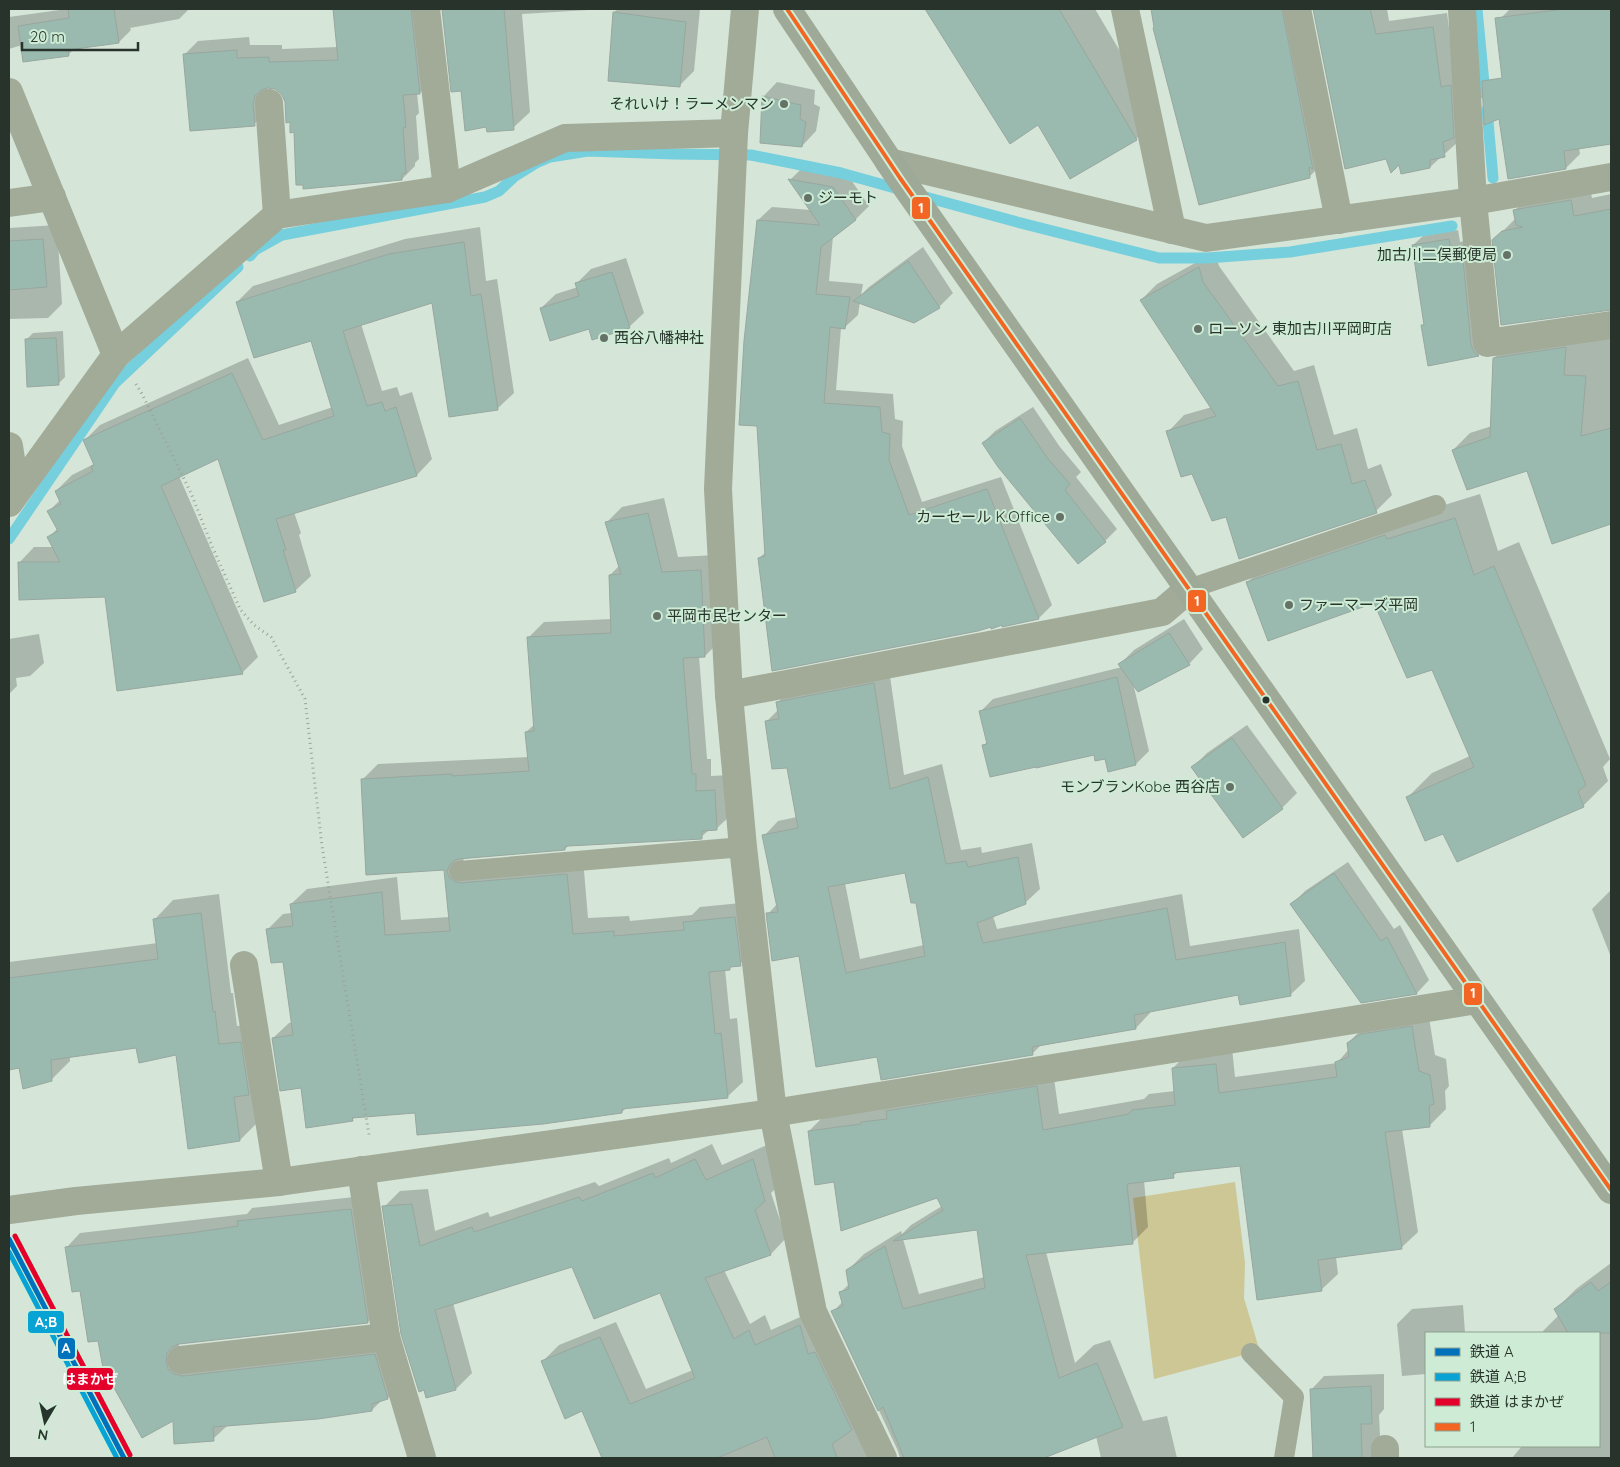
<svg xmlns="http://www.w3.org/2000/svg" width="1620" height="1467" viewBox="0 0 1620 1467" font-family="Quicksand,'Noto Sans JP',sans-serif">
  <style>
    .green { fill: #cdc795 }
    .shadow { fill: #0003; fill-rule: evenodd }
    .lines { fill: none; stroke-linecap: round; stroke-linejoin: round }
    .stream { stroke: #75cfdc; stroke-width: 11 }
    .building { fill: #9abab0; stroke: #98a79f; fill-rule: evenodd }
    .path { stroke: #9ba497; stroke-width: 3; stroke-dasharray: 1 4; stroke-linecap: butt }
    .lane { stroke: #a2aa98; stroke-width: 20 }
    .street { stroke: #a2aa98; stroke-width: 28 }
    .highway { stroke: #9ea997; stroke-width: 28 }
    .bus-1-casing { stroke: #ceecd5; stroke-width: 8 }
    .bus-1 { stroke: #f26522; stroke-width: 4 }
    .rail-1-casing { stroke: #ceecd5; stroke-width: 9 }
    .rail-2-casing { stroke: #ceecd5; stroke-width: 9 }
    .rail-3-casing { stroke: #ceecd5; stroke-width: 9 }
    .rail-1 { stroke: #0072bc; stroke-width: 5 }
    .rail-2 { stroke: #08a3d5; stroke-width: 5 }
    .rail-3 { stroke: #e4002b; stroke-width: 5 }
    .poi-dot { fill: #657268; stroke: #ceecd5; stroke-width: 2 }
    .bus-dot { fill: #28342b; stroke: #ceecd5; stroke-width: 2 }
    .labels { text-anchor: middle; stroke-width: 4; stroke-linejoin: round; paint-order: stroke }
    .poi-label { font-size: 15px; fill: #28342b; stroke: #ceecd5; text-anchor: start }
    .line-badge { stroke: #ceecd5; stroke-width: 2 }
    .badge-label { font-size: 14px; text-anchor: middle; font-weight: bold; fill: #fff }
  </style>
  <rect width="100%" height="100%" fill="#d5e5d8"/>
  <polygon class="green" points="1235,1182 1245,1263 1244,1298 1260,1352 1251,1353 1154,1379 1133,1198"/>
  <g class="shadow">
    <polygon points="67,9 189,9 179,19 130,28 131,30 119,42 75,48 68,55 22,45 9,49 9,17"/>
    <polygon points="334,9 425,9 433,80 420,93 417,93 419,113 416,116 419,159 415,163 415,166 402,179 295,131 283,94 276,88 267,86 268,111 254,124 184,55 198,41 249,37 250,45 282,45 282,49 338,47"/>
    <polygon points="443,9 605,9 522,14 530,112 513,128 486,125 462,90 452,90"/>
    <polygon points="618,9 700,9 694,71 680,85 614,12"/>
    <polygon points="926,9 1095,9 1159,117 1136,139 1038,123 1011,142"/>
    <polygon points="1152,9 1297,9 1324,162 1310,176 1155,27"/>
    <polygon points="1314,9 1387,9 1389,21 1447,13 1455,74 1458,142 1430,167 1400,163 1387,157 1346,167"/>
    <polygon points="1510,9 1611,9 1611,143 1579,147 1580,154 1566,168 1509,178 1501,18"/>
    <polygon points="777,82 815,90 814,104 820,107 816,131 802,146 763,97"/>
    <polygon points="803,167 847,174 869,206 856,219 833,236 829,281 863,284 861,295 869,287 923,247 953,293 939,307 860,302 858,315 844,328 841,328 836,390 893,394 895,419 903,421 902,446 922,502 1001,477 1052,605 1039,618 1003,625 759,558 766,552 758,220 772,207 811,210 790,180"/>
    <polygon points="1589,182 1592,198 1611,194 1611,308 1502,322 1494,240 1516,218 1515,210 1533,192"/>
    <polygon points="57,225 62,304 48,318 9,319 9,228"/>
    <polygon points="480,227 486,281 497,279 514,393 498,408 450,415 434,302 361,324 382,391 397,387 400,396 412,392 432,459 417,475 294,512 301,533 299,535 311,576 295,591 219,457 179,476 258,657 242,673 118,689 106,595 19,563 34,547 54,547 49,537 58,528 49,511 61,499 56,491 72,475 94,464 84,441 100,425 248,358 279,425 333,407 312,339 237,302 253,286 405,239"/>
    <polygon points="1458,230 1460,242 1471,239 1488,346 1479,355 1429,364 1422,326 1425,323 1413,245 1423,236"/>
    <polygon points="1215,252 1219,266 1294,371 1314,365 1334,435 1357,428 1368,469 1381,464 1392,495 1376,511 1227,515 1193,472 1168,432 1184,415 1212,407 1141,300 1157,284"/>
    <polygon points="626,258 644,313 629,327 590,327 541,308 556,294 578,287 576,284 591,269"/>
    <polygon points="63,331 65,377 58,384 26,340 33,333"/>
    <polygon points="1611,335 1611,522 1553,542 1527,469 1453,450 1470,433 1492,426 1494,358 1511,341"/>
    <polygon points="1033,407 1060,447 1081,472 1076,477 1117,529 1105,541 1078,562 983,443 995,431"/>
    <polygon points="1480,494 1498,551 1519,542 1610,759 1603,767 1608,781 1583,806 1444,832 1407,798 1432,773 1470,756 1433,668 1375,601 1248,582 1272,558"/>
    <polygon points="664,498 678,557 716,555 721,640 705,656 699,656 707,759 711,759 711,776 730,775 732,814 716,829 709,830 701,837 569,845 565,849 463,857 464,862 583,859 588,918 629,916 630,921 692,915 700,907 751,902 756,949 740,964 725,969 730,1019 737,1018 743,1082 727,1097 626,1108 622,1112 416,1111 356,1116 352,1120 302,1087 273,1038 289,1023 293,1022 284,960 267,930 283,914 292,913 291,904 307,889 397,877 401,920 450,917 445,869 362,780 378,764 529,757 526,732 535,724 528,638 544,622 612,619 610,575 620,565 606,523 622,507"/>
    <polygon points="1184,619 1203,649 1189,664 1133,683 1149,751 1136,764 1109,771 1106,757 1095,753 983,746 988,741 980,712 993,699 1122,667 1120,664 1134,650"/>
    <polygon points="39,634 44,663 30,676 16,678 17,686 9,694 9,639"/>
    <path d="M889,669L904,775L942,764L961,850L981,847L982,853L1032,843L1040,889L1025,903L993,916L997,929L1182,894L1190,946L1299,929L1305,981L1290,995L1239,994L1150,1011V1013L1136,1028L1042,1044L1032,1054L878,1055L768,914L777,904L764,836L778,821L797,817L788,766L767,721L779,709L778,702L792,688ZM906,871L918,901L924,945L860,959L845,883Z"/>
    <polygon points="1247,725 1297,793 1282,808 1243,836 1193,767 1207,753"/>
    <polygon points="1348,862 1394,929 1400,925 1429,980 1417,993 1361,1001 1292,904 1305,891"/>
    <polygon points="1611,890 1611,957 1592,909"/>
    <polygon points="219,894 231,993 233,993 237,1026 259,1024 259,1121 240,1140 177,1053 137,1046 70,1056 70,1061 52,1079 20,1067 9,1069 9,962 158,943 155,919 173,900"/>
    <path d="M1428,1011L1435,1055L1446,1059L1449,1086L1445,1091L1446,1109L1429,1126L1402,1129L1418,1232L1401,1248L1336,1257L1338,1274L1321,1290L1241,1164L1179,1171L1173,1176L1144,1180L1148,1227L1132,1243L1046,1252L1075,1363L1094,1345L1110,1340L1143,1421L1167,1416L1177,1458H1101L1096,1436L1040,1458H900L898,1451L833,1312L843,1301L841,1292L850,1283L848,1270L864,1254L901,1231L902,1234L911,1225L942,1206L938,1197L836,1181L809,1131L825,1115L1053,1071L1059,1114L1144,1099L1149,1094L1175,1091L1173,1068L1189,1052L1232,1048L1235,1077L1337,1063L1349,1049L1348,1043L1364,1027ZM978,1228L985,1277L919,1294L903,1239Z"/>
    <polygon points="712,1144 722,1165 769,1144 780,1184 771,1193 786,1238 771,1254 724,1270 750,1324 765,1315 771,1330 816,1310 895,1458 603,1458 583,1410 543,1361 559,1345 616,1322 646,1389 693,1370 661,1291 573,1265 453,1303 472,1373 456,1389 384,1207 400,1191 428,1189 435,1231 488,1212 490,1217 595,1182 599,1186 669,1158 671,1163"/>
    <polygon points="364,1196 381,1308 368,1322 179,1343 179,1348 388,1341 401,1385 388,1398 382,1400 372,1410 227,1426 213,1439 175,1419 99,1339 67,1247 80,1233 247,1214 252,1208"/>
    <polygon points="1611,1263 1611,1458 1512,1458 1522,1446 1599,1446 1599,1333 1544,1333 1543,1331 1559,1315 1556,1309 1576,1289"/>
    <polygon points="1463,1305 1465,1333 1426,1333 1426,1374 1402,1376 1397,1324 1412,1309"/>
    <polygon points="1384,1374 1384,1409 1379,1415 1381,1458 1313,1458 1311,1390 1324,1376"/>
  </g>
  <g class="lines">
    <g class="stream">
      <polyline points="1477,9 1485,94"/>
      <polyline points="1487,110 1493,178"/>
      <polyline points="918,195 1017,222 1159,258 1207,258 1290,252 1452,226"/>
      <polyline points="250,256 255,250 282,235 485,197 499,191 515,176 536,163 550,157 588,151 674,154 751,155 841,173 902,190"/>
      <polyline points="9,539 115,383 238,267"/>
    </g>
  </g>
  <g class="building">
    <polygon points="68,9 114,9 119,43 68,50 69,56 23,62 18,26 69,18"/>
    <polygon points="333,9 411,9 420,94 403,95 406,127 403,128 406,173 402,174 402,180 303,189 303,185 296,185 294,132 290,133 290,122 286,123 285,102 282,95 275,89 267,88 261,90 255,96 253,104 255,126 190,131 183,54 237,50 237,58 269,57 269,62 338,60"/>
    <polygon points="442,9 504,9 514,130 487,132 486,127 465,131 461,91 451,92"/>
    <polygon points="925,9 1059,9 1137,140 1070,179 1038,125 1010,144"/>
    <polygon points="1151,9 1282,9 1313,169 1309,167 1310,178 1199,205 1153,28 1154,27"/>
    <polygon points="1313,9 1370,9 1376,34 1433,27 1441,87 1451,85 1454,138 1443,142 1445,157 1430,160 1430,168 1401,174 1399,165 1391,173 1386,159 1345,169"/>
    <polygon points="1564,9 1611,9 1611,144 1564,151 1566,169 1508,179 1499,119 1484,125 1482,81 1502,78 1495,18"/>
    <polygon points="613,12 686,22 680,87 608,81"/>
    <polygon points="762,96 801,105 800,119 806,122 802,147 760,143"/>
    <polygon points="788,179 833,187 856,220 821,247 816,294 850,297 845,329 830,327 824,403 880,407 882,432 890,434 889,460 909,515 987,489 1039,619 1002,627 1002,625 994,628 991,629 991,627 978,631 772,671 758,558 765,556 757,426 739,425 744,341 757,220 820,225"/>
    <polygon points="1571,200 1574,216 1611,209 1611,310 1501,325 1492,240 1502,231 1523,227 1516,225 1513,210"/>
    <polygon points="43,239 47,287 9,290 9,241"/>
    <polygon points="1449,239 1451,251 1462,248 1471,345 1474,352 1479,356 1428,366 1421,325 1424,325 1412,245"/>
    <polygon points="464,242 471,296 481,294 498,410 449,417 432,303 343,331 367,406 382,402 385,411 396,407 417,476 276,519 286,550 283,550 296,592 264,602 218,459 161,486 243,674 117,691 105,597 19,600 18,562 60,562 47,537 58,531 47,511 61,504 55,491 93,471 91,466 94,465 83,440 232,373 263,440 334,416 311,341 254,358 236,302 389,254"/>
    <polygon points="908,261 940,308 914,323 853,301"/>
    <polygon points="1199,267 1203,282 1278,386 1298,381 1317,450 1341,444 1352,484 1365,480 1377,513 1239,559 1226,517 1212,521 1192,474 1181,477 1166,431 1216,416 1140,300"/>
    <polygon points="612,272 630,328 592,340 589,329 550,341 540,308 579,296 575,283"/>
    <polygon points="56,338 59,385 27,387 25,339"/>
    <polygon points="1566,347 1564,375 1586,376 1581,436 1611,428 1611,524 1552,544 1527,471 1467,490 1452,450 1490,437 1493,358"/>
    <polygon points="1020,418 1048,459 1070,484 1065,490 1106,542 1078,564 998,467 982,443"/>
    <polygon points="648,513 662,572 701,570 705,657 683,658 692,774 696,774 696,791 715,790 717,830 702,831 702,839 568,846 565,847 565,850 458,859 453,861 449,866 447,872 449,877 454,881 460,883 567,874 573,934 614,931 614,936 684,930 683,922 735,917 741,966 730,967 730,970 709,972 715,1034 721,1033 728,1098 622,1109 622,1113 543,1124 417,1135 415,1113 352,1118 353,1121 306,1128 301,1088 280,1091 272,1038 293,1035 283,962 271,963 266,929 293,926 290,904 382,892 385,935 450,931 444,870 366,875 361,779 452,774 452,776 529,771 525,732 534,731 527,637 611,633 609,575 621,574 605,522"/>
    <polygon points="1455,518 1474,575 1494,566 1586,785 1578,791 1584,807 1457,862 1443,834 1425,841 1406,797 1474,767 1432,670 1407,678 1374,603 1268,641 1246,582 1385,535 1387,539"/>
    <polygon points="1169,633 1190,665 1138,692 1118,664"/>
    <polygon points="1117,677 1136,765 1108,772 1105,759 1095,761 1094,755 1036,768 1036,767 990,777 982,745 987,744 979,711"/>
    <path d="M874,683L890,789L928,777L946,864L966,861L968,867L1018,857L1026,904L977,923L983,943L1167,908L1176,960L1285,942L1291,996L1240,1005L1238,995L1134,1015L1136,1029L1032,1047L1033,1055L881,1080L877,1057L816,1067L799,956L772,961L766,913L778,912L762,835L798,828L787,768L772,769L765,721L779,719L776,702ZM905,873L911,903H916L925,956L846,973L828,887Z"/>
    <polygon points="1232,738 1283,809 1243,838 1191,767"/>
    <polygon points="1334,873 1381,941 1387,937 1417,994 1361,1003 1290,904"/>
    <polygon points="201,913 213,1012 215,1011 219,1044 241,1042 249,1095 234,1097 240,1141 188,1149 176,1055 139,1063 136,1048 51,1060 52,1081 23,1089 19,1068 9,1070 9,978 158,959 153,919"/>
    <polygon points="1412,1026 1419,1071 1430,1075 1434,1104 1429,1106 1430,1127 1385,1132 1402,1249 1318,1260 1322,1291 1257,1300 1240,1166 1173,1173 1174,1178 1127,1184 1133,1244 1026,1255 1059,1378 1097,1363 1123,1427 1044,1458 904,1458 883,1407 878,1411 831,1311 843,1306 839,1292 849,1289 846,1270 885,1246 903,1309 985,1288 977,1230 893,1241 943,1210 937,1198 841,1231 834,1182 815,1185 808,1131 861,1124 861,1122 887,1119 886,1111 1037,1086 1043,1130 1129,1114 1132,1110 1175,1105 1172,1068 1216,1064 1219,1093 1337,1077 1335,1062 1349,1057 1347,1043 1361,1034"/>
    <polygon points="695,1159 706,1180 753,1159 765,1201 755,1210 771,1255 705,1278 734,1339 749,1330 755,1345 800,1325 808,1354 815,1352 852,1430 832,1444 837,1458 775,1458 767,1437 717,1458 602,1458 582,1411 565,1419 541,1361 600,1337 630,1404 695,1378 660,1293 594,1319 572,1267 435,1310 456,1390 426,1398 424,1390 419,1392 401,1334 382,1206 412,1204 420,1246 472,1227 474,1232 579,1197 582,1201 653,1173 655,1178"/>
    <polygon points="351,1209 368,1323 179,1344 172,1347 167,1353 166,1362 168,1369 174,1374 183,1376 375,1354 388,1399 372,1404 372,1411 318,1419 213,1427 214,1441 174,1444 173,1421 142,1438 103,1368 98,1341 88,1342 80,1291 72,1292 65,1247 190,1233 238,1226 237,1221"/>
    <polygon points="1591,1282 1598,1291 1611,1282 1611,1333 1568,1333 1554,1309"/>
    <polygon points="1371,1386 1372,1424 1361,1424 1362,1458 1313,1458 1310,1389"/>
  </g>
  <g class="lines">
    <polyline class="path" points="136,384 142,394 191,493 212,546 240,609 254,625 271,637 305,699 322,846 369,1135"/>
    <g class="lane">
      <polyline points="1189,589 1436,505"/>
      <polyline points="459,871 743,847"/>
      <polyline points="1251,1353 1294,1397 1284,1458"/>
    </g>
    <g class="street">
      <polyline points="426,9 447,189"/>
      <polyline points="745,9 734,133 718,489 729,695 743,847 773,1113 813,1312 883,1458"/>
      <polyline points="1125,9 1172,230"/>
      <polyline points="1297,9 1339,220"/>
      <polyline points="1462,9 1473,201 1487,343 1611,325"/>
      <polyline points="9,92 116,355"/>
      <polyline points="269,103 277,215"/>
      <polyline points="889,162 1206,238 1473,201 1611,177"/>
      <polyline points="9,203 52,197"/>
      <polyline points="9,446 16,492"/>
      <polyline points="9,503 116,355 277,215 447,189 565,138 734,133"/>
      <polyline points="729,695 1162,612 1189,589"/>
      <polyline points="244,965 279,1182"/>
      <polyline points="361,1170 386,1337 422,1458"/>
      <polyline points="9,1210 76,1201 279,1182 773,1113 1477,1000"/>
      <polyline points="181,1360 386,1337"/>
      <polyline points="1385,1449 1385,1458"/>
    </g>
    <polyline class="highway" points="787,9 900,178 1611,1190"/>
    <g class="bus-1-casing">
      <polyline id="bus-1" points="787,9 900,178 1611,1190"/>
    </g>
    <use href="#bus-1" class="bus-1"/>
    <g class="rail-1-casing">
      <polyline id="rail-1" points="9,1239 124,1458"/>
    </g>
    <g class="rail-2-casing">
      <polyline id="rail-2" points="9,1252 117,1458"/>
    </g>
    <g class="rail-3-casing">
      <polyline id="rail-3" points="15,1236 130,1455"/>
    </g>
    <use href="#rail-1" class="rail-1"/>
    <use href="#rail-2" class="rail-2"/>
    <use href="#rail-3" class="rail-3"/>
  </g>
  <g class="poi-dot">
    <circle cx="784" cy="104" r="5"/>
    <circle cx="808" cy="198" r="5"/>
    <circle cx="1507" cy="255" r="5"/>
    <circle cx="1198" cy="329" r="5"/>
    <circle cx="604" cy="338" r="5"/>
    <circle cx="1060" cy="517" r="5"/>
    <circle cx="1289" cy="605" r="5"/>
    <circle cx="657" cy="616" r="5"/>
    <circle cx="1230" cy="787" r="5"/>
  </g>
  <circle class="bus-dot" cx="1266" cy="700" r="4.5"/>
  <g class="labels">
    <g class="poi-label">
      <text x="774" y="109" text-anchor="end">それいけ！ラーメンマン</text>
      <text x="818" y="203">ジーモト</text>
      <text x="1497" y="260" text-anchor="end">加古川二俣郵便局</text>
      <text x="1208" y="334">ローソン 東加古川平岡町店</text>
      <text x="614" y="343">西谷八幡神社</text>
      <text x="1050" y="522" text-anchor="end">カーセール K.Office</text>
      <text x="1299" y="610">ファーマーズ平岡</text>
      <text x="667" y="621">平岡市民センター</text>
      <text x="1220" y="792" text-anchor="end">モンブランKobe 西谷店</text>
    </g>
  </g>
  <g class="line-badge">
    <rect x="911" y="196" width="20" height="24" rx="5" fill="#f26522"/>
    <rect x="1187" y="589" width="20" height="24" rx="5" fill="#f26522"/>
    <rect x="1463" y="982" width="20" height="24" rx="5" fill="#f26522"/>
    <rect x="27" y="1310" width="38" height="24" rx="5" fill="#08a3d5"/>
    <rect x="57" y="1337" width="19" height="23" rx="5" fill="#0072bc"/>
    <rect x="66" y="1367" width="48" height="24" rx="5" fill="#e4002b"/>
  </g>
  <g class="badge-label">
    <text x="921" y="213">1</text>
    <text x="1197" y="606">1</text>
    <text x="1473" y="998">1</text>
    <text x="46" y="1327">A;B</text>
    <text x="66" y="1353">A</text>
    <text x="90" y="1384">はまかぜ</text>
  </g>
  <rect width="1620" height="1467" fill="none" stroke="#28342b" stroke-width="20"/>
  <rect x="1425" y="1332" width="175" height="115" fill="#ceecd5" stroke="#8ca291"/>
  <rect x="1435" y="1348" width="25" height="8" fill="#0072bc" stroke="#8ca291"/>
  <text x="1470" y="1357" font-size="15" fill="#28342b">鉄道 A</text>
  <rect x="1435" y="1373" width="25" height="8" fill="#08a3d5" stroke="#8ca291"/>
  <text x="1470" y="1382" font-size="15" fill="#28342b">鉄道 A;B</text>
  <rect x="1435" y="1398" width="25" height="8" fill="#e4002b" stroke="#8ca291"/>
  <text x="1470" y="1407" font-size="15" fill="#28342b">鉄道 はまかぜ</text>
  <rect x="1435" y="1423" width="25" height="8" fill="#f26522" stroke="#8ca291"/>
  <text x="1470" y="1432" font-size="15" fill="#28342b">1</text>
  <g transform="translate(45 1422) rotate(189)" stroke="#ceecd5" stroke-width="4" paint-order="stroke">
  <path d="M0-4L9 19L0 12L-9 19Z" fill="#28342b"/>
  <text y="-8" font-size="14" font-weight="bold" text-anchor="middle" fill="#28342b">N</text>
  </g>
  <path d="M22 42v8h116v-8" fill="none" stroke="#28342b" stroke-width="2.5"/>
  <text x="30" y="42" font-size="15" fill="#28342b" stroke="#ceecd5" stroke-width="4" paint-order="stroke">20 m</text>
</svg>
